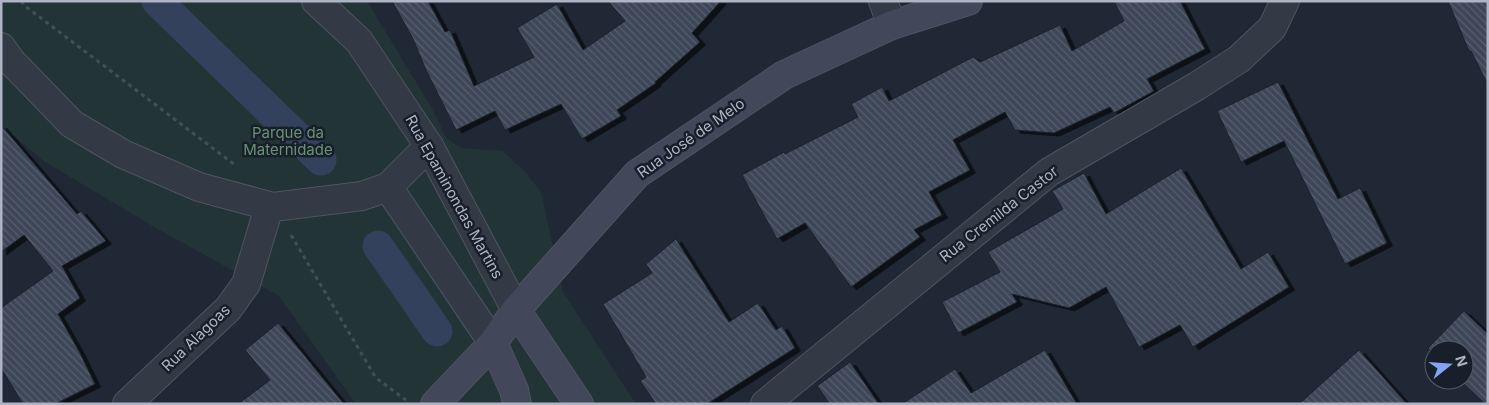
<svg xmlns="http://www.w3.org/2000/svg" width="1489" height="405" viewBox="0 0 1489 405" font-family="Inter,sans-serif">
  <style>
    .park { fill: #233437 }
    .lines { fill: none; stroke-linecap: round; stroke-linejoin: round }
    .canal { stroke: #34415c; stroke-width: 31 }
    .building { fill: url(#building-back-hatch); stroke: #1b212c; filter: url(#shadow) }
    .street-casing { stroke: #4e5461; stroke-width: 30 }
    .secondary-casing { stroke: #4e5461; stroke-width: 30 }
    .path { stroke: #405054; stroke-width: 3; stroke-dasharray: 4 4; stroke-linecap: butt }
    .street { stroke: #333a46; stroke-width: 28 }
    .secondary { stroke: #424859; stroke-width: 28 }
    .labels { text-anchor: middle; stroke-width: 5; stroke-linejoin: round; paint-order: stroke }
    .park-label { font-size: 15px; fill: #679274; stroke: #191f2a }
    .street-label { font-size: 15px; fill: #aeb4c3; stroke: #191f2a }
  </style>
  <defs>
    <pattern id="building-back-hatch" width="6" height="6" patternUnits="userSpaceOnUse" patternTransform="scale(1.25)"><rect width="6" height="6" fill="#3e4758"/><path d="M-1 5l2 2M0 0l6 6M5-1l2 2" fill="none" stroke="#575f6e"/></pattern>
    <filter id="shadow"><feDropShadow dx="5.5" dy="3" stdDeviation="0" flood-color="#0009"/></filter>
  </defs>
  <rect width="100%" height="100%" fill="#202735"/>
  <polygon class="park" points="1,1 367,1 433,110 447,139 462,148 503,151 526,173 541,192 563,292 636,404 356,404 279,296 156,228 42,160 1,125"/>
  <g class="lines">
    <g class="canal">
      <polyline points="157,1 321,160"/>
      <polyline points="378,246 437,331"/>
    </g>
  </g>
  <g class="building">
    <polygon points="392,1 428,1 445,32 450,30 474,86 534,57 517,28 557,4 583,50 625,21 608,1 721,1 692,33 700,42 655,82 656,83 617,110 621,116 582,139 561,104 505,130 495,111 456,130 426,70 413,39"/>
    <polygon points="1114,1 1180,1 1205,49 1147,79 1154,91 1114,113 1110,107 1054,133 1015,130 1005,112 953,140 970,170 929,192 942,215 914,230 920,237 851,287 805,223 777,239 742,175 784,152 785,154 858,117 851,104 882,87 889,101 973,57 980,62 1060,25 1072,51 1124,21"/>
    <polygon points="1448,1 1488,1 1488,85 1471,51 1469,51"/>
    <polygon points="1278,82 1338,199 1360,188 1387,243 1345,264 1284,141 1241,162 1217,111"/>
    <polygon points="1,125 77,214 81,211 106,241 62,266 80,298 58,314 80,353 95,384 55,404 23,404 1,368 1,308 53,271 24,235 1,252"/>
    <polygon points="1181,168 1241,269 1268,252 1289,287 1193,347 1180,325 1139,347 1106,287 1069,308 1012,294 1017,302 958,333 942,302 1000,272 988,252 1063,209 1052,191 1084,173 1106,214"/>
    <polygon points="676,239 729,322 758,303 776,330 782,326 795,348 707,404 656,404 640,381 646,377 603,304 652,273 646,264"/>
    <polygon points="1464,311 1488,334 1488,404 1485,404 1460,380 1464,380 1464,350 1434,350 1434,354 1428,348"/>
    <polygon points="278,323 344,404 238,404 270,380 245,350"/>
    <polygon points="1045,350 1077,404 902,404 955,369 971,393"/>
    <polygon points="1359,350 1407,404 1299,404"/>
    <polygon points="850,362 879,404 830,404 817,386"/>
  </g>
  <g class="lines">
    <g class="street-casing">
      <g id="street">
        <polyline points="316,1 359,41 429,146 516,310"/>
        <polyline points="883,1 892,25"/>
        <polyline points="1,47 11,61 72,124 123,154 199,187 273,207 362,196 388,187 493,343"/>
        <polyline points="388,187 429,146"/>
        <polyline points="127,404 228,309 246,284 269,207"/>
        <polyline points="765,404 1049,172 1197,86 1239,59 1272,28 1285,1"/>
      </g>
    </g>
    <g class="secondary-casing">
      <g id="secondary">
        <polyline points="516,310 579,404"/>
        <polyline points="493,343 514,390 517,404"/>
        <polyline points="435,404 493,343 516,310 637,174 784,75 892,25 968,1"/>
      </g>
    </g>
    <g class="path">
      <polyline points="21,1 25,6 235,165"/>
      <polyline points="291,235 376,378 406,400"/>
    </g>
    <use href="#street" class="street"/>
    <use href="#secondary" class="secondary"/>
  </g>
  <g class="labels">
    <g class="park-label">
      <text x="288" y="138">Parque da<tspan x="288" dy="17">Maternidade</tspan></text>
    </g>
    <g class="street-label">
      <text transform="translate(691 138) rotate(-35)" y="5">Rua José de Melo</text>
      <text transform="translate(454 197) rotate(61)" y="5">Rua Epaminondas Martins</text>
      <text transform="translate(999 214) rotate(-38)" y="5">Rua Cremilda Castor</text>
      <text transform="translate(196 338) rotate(-44)" y="5">Rua Alagoas</text>
    </g>
  </g>
  <rect width="1489" height="405" fill="none" stroke="#aeb4c3" stroke-width="5"/>
  <g transform="translate(1449 365) rotate(73)"><circle r="24" fill="#191f2a" stroke="#555b67"/>
  <path d="M0-4L9 19L0 12L-9 19Z" fill="#83a4f3"/>
  <text y="-8" font-size="14" font-weight="bold" text-anchor="middle" fill="#aeb4c3">N</text>
  </g>
</svg>
